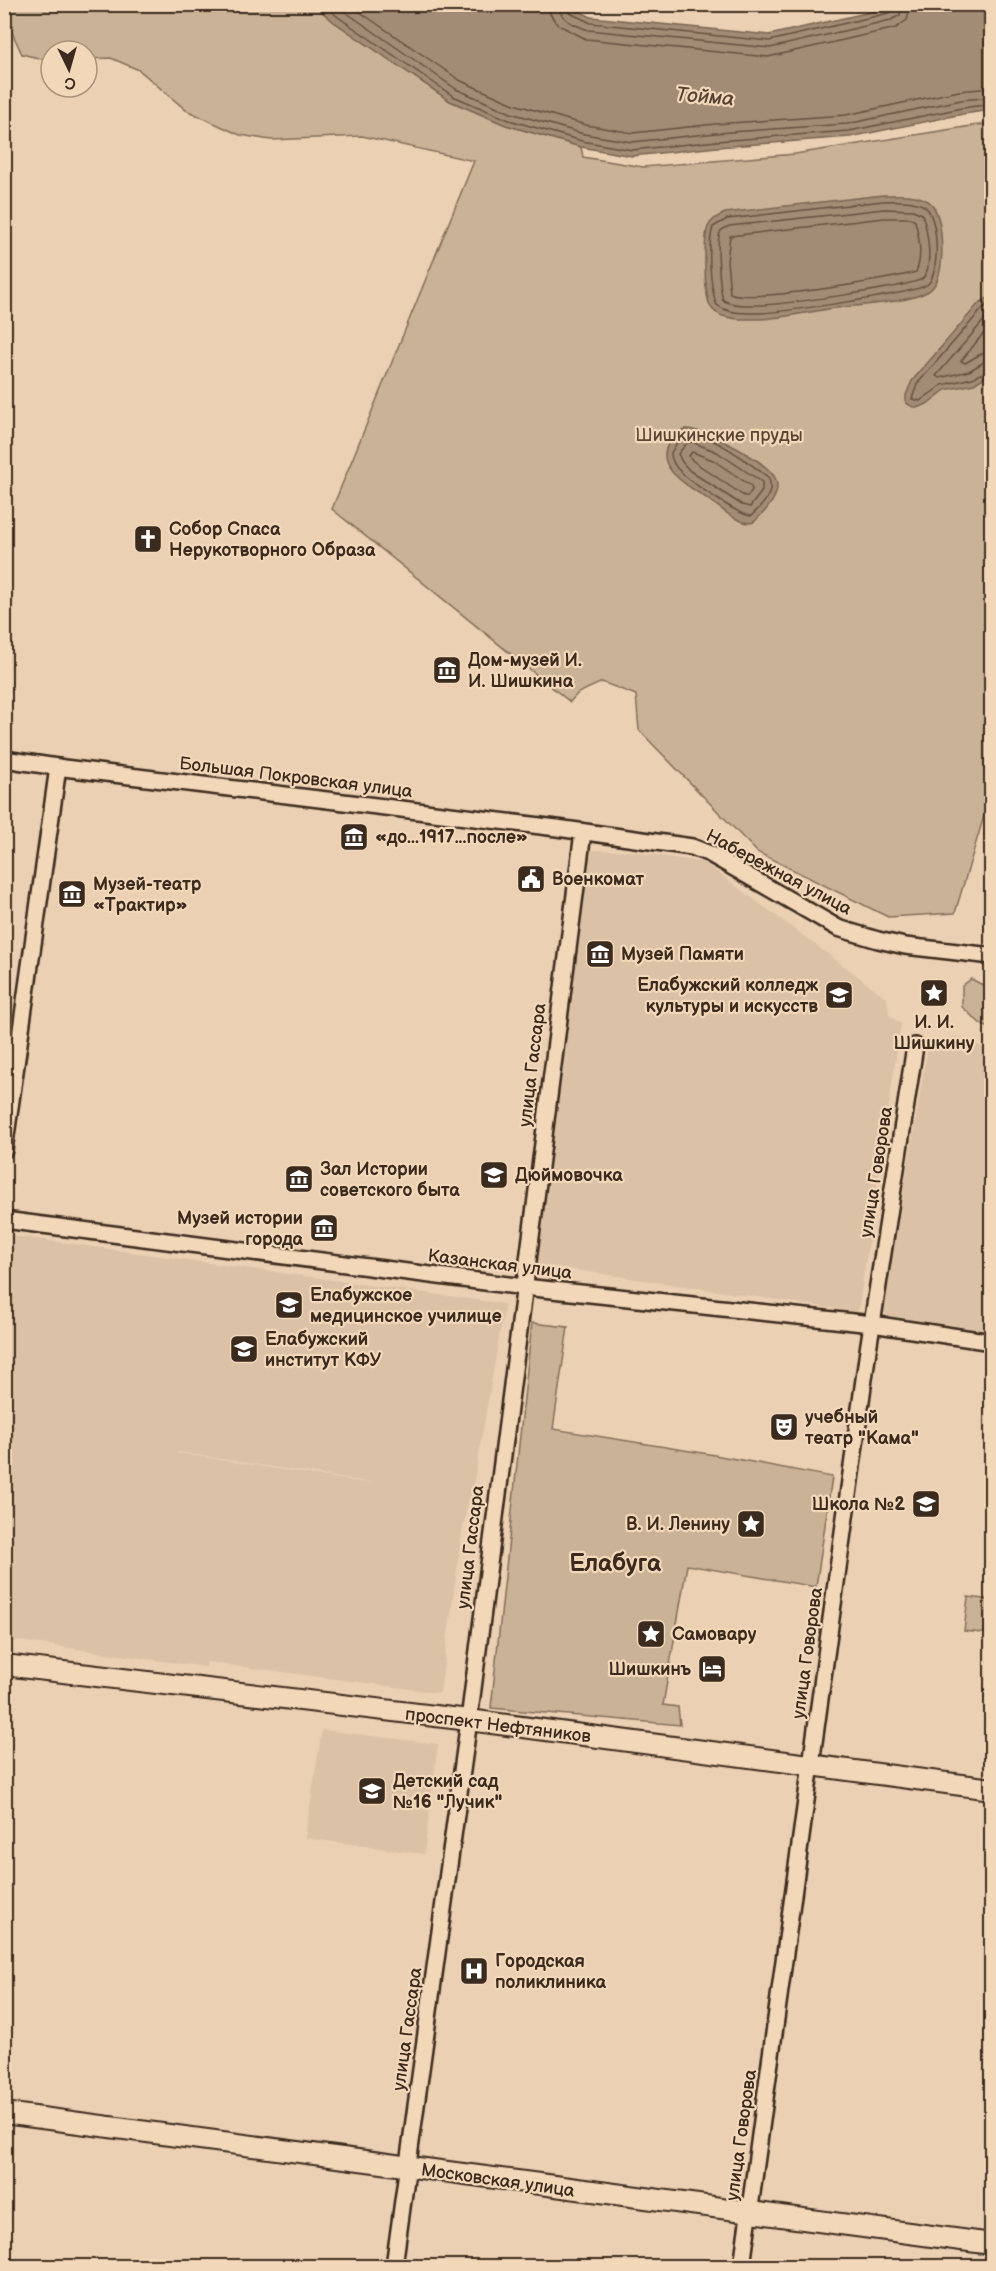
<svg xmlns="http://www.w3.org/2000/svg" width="996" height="2271" viewBox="0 0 996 2271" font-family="'Balsamiq Sans',sans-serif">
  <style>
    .built { fill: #dbc1a6; fill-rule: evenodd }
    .green { fill: #cab297; stroke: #826e5a; stroke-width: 1.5 }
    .water { fill: #a38c75; stroke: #796552; stroke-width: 1.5 }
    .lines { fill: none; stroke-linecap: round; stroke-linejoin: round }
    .shore { stroke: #655141; stroke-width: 1.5 }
    .minor-casing { stroke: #3b2a1e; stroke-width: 20 }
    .major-casing { stroke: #3b2a1e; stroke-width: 24 }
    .minor { stroke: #f2d7b9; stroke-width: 15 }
    .major { stroke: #f2d7b9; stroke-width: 20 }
    .labels { text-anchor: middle; stroke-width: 4.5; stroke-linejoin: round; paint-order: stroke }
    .park-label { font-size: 18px; fill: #584536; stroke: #f2d7b9 }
    .poi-label { font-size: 18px; font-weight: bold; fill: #3b2a1e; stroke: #f2d7b9; text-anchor: start }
    .street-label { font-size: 18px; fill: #3b2a1e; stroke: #f2d7b9 }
    .water-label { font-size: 20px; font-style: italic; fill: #554234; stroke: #f2d7b9 }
    .district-label { font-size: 24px; font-weight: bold; fill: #3b2a1e; stroke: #f2d7b9 }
  </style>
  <rect width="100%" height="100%" fill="#ebd0b3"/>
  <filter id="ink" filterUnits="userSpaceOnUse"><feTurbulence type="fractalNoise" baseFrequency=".0167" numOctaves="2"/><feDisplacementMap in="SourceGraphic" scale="12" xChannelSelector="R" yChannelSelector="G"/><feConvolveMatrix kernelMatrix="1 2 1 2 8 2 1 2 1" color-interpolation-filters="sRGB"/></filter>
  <g filter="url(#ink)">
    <g class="built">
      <polygon points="5,589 13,591 6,744 4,744"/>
      <polygon points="590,850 631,851 705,863 887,998 889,1015 901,1024 858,1312 535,1264"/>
      <polygon points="956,1037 975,1043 991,1053 991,1331 888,1316 883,1312 927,1052 936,1041"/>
      <path d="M8,1235L505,1304L471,1498H469L462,1532L440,1693L207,1662L206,1667L5,1639L4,1261ZM177,1453L178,1452L380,1484L353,1481Z"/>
      <polygon points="322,1730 438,1744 424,1854 305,1838"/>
    </g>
    <g class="green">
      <polygon points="12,5 314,5 334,22 450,101 506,125 581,147 583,157 643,167 795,154 991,123 992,789 955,913 888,917 757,852 639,730 636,695 602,682 578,693 570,702 332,509 474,161 362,136 271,140 240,135 186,110 139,70 111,58 87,59 87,51 51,51 51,61 22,54 9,26"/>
      <polygon points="971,979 991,989 991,1029 981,1024 962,1007 962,986"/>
      <polygon points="532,1323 568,1327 553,1429 709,1454 832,1477 816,1587 687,1565 663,1705 678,1707 680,1725 491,1708"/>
      <polygon points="968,1597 991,1600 991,1634 964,1631"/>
    </g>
    <g class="water">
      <polygon points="314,5 567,5 591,17 769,35 901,5 991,5 991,110 963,114 850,137 717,147 632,156 581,147 506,125 450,101 334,22"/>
      <path d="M883,195C898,195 914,193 928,201C944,211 944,261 938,278C936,284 932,289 927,292C904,304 855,305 829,309C807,312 784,318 761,319C748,319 723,321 713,310C704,301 705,266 705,253C706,231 704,222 725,213Z"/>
      <polygon points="991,296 991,373 974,384 945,390 927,404 920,407 913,407 906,403 906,395 912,381 979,303"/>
      <path d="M686,429C705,429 770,462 776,480C781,494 767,510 757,519C754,522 753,523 749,523C735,522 720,507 709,500C692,488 652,468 669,443C673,436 679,432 686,429Z"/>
    </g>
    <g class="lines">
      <g class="shore">
        <polyline points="323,4 338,17 453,96 509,120 582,141 632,150 717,141 849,131 962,108 992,104"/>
        <polyline points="334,4 456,89 511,113 584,134 632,142 716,133 847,124 961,100 992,97"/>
        <polyline points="348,4 461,81 514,104 586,125 633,133 715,124 846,115 959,91 992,88"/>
        <polyline points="549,4 550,14 557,24 586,39 768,57 896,28 907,20 911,4"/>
        <path d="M558,4C559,20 575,25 588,30L770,48L891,20L900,15L902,4"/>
        <polyline points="566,4 568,12 591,23 769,41 889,13 894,10 895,4"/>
        <path d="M883,201C896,201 912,199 924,206C939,215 940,273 928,284C917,294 781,312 760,313C746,313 726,314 716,304C710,284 707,247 713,227L727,219Z"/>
        <path d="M884,209L913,210L922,214C927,228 934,266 923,278C915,287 778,305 759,305C747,305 733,306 723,300C720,290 715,238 721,231C722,229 728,227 729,226Z"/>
        <path d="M884,218H910L915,221C919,237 923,256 916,272C889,280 750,303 730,293L727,261L730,236Z"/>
        <polyline points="992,303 983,308 917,384 912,399 920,401 942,385 972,378 992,369"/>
        <polyline points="992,311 936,376 939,378 969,371 984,362 992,361"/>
        <polyline points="992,323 961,361 965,363 981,354 992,352"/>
        <path d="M688,435C716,435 746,461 768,477C776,492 762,506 751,516C740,516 692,483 682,473C676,468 671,461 671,453L676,444Z"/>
        <polygon points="692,442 717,452 762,482 762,491 750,507 742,505 690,471 682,462 678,454 687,443"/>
        <polygon points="692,452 713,460 751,486 752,490 748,496 744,496 693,461 689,456"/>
      </g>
      <g class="minor-casing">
        <g id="minor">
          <polyline points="4,759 64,768 557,828 692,847 710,854 838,928 878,940 905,946 992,956"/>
          <polyline points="4,1150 58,767"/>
          <polyline points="4,1220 524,1287 872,1324 992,1342"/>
          <polyline points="394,2266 469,1720 583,832"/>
          <polyline points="742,2266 868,1350 915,1046"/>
        </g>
      </g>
      <g class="major-casing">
        <g id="major">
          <polyline points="4,1665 469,1720 992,1789"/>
          <polyline points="4,2113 992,2244"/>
        </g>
      </g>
      <use href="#minor" class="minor"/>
      <use href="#major" class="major"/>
    </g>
  </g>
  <defs>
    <g id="church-square" transform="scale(1.5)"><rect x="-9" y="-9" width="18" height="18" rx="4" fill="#3b2a1e" stroke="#f2d7b9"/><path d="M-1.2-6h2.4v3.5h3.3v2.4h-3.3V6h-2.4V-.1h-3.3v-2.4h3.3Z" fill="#fff"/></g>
    <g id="museum-square" transform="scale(1.5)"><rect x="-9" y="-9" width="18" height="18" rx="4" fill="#3b2a1e" stroke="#f2d7b9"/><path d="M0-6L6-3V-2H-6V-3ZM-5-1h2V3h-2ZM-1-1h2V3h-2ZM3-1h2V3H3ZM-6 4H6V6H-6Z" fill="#fff"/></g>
    <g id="civic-square" transform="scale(1.5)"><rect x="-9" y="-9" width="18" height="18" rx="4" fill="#3b2a1e" stroke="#f2d7b9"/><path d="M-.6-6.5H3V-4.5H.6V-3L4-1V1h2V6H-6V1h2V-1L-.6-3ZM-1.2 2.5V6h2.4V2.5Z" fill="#fff"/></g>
    <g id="sight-square" transform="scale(1.5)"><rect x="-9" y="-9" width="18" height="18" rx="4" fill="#3b2a1e" stroke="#f2d7b9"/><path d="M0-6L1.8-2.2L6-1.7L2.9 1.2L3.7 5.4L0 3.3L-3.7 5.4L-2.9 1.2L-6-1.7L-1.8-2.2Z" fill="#fff"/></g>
    <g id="university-square" transform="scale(1.5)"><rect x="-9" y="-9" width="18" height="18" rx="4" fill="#3b2a1e" stroke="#f2d7b9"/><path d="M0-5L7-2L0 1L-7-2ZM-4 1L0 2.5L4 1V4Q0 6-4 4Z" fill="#fff"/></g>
    <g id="school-square" transform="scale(1.5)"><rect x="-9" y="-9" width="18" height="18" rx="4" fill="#3b2a1e" stroke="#f2d7b9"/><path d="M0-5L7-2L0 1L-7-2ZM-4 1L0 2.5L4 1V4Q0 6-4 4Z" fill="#fff"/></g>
    <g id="theatre-square" transform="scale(1.5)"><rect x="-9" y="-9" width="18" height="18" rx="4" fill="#3b2a1e" stroke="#f2d7b9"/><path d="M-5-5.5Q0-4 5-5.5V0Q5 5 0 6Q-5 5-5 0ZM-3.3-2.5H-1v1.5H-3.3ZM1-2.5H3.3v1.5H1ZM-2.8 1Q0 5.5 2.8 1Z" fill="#fff"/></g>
    <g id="hotel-square" transform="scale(1.5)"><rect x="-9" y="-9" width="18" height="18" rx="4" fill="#3b2a1e" stroke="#f2d7b9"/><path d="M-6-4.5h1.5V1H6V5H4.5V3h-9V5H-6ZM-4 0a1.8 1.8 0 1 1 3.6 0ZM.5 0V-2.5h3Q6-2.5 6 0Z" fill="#fff"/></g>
    <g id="hospital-square" transform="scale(1.5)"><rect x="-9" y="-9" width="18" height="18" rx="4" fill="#3b2a1e" stroke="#f2d7b9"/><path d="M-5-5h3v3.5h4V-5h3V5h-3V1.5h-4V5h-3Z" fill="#fff"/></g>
  </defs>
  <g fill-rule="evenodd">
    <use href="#church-square" x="148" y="539"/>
    <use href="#museum-square" x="447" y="670"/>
    <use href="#museum-square" x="354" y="837"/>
    <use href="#civic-square" x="531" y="879"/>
    <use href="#museum-square" x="72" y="894"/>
    <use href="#museum-square" x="600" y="954"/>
    <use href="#sight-square" x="934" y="993"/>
    <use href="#university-square" x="839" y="995"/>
    <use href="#school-square" x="494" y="1175"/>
    <use href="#museum-square" x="299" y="1179"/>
    <use href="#museum-square" x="324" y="1228"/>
    <use href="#university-square" x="289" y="1305"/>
    <use href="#university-square" x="244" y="1349"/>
    <use href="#theatre-square" x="784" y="1427"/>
    <use href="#school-square" x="926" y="1504"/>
    <use href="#sight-square" x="751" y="1524"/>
    <use href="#sight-square" x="651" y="1634"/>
    <use href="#hotel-square" x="712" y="1669"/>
    <use href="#school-square" x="372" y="1791"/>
    <use href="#hospital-square" x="474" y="1971"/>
  </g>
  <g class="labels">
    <g class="park-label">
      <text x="719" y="441">Шишкинские пруды</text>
    </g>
    <g class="poi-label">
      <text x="169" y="535">Собор Спаса<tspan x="169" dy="21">Нерукотворного Образа</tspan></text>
      <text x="468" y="666">Дом-музей И.<tspan x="468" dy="21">И. Шишкина</tspan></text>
      <text x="375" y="843">«до...1917...после»</text>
      <text x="552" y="885">Военкомат</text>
      <text x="93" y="890">Музей-театр<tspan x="93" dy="21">«Трактир»</tspan></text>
      <text x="621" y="960">Музей Памяти</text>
      <text x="818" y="991" text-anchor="end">Елабужский колледж<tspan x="818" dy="21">культуры и искусств</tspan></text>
      <text x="934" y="1028" text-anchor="middle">И. И.<tspan x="934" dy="21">Шишкину</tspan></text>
      <text x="320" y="1175">Зал Истории<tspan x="320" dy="21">советского быта</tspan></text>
      <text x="515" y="1181">Дюймовочка</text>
      <text x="303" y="1224" text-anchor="end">Музей истории<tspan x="303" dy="21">города</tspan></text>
      <text x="310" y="1301">Елабужское<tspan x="310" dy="21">медицинское училище</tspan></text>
      <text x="265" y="1345">Елабужский<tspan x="265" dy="21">институт КФУ</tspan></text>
      <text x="805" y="1423">учебный<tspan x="805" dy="21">театр "Кама"</tspan></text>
      <text x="905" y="1510" text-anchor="end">Школа №2</text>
      <text x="730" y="1530" text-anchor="end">В. И. Ленину</text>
      <text x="672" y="1640">Самовару</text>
      <text x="691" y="1675" text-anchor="end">Шишкинъ</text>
      <text x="393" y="1787">Детский сад<tspan x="393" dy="21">№16 "Лучик"</tspan></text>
      <text x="495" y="1967">Городская<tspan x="495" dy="21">поликлиника</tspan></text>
    </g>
    <g class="street-label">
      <text transform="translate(296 777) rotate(7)" y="6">Большая Покровская улица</text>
      <text transform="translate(779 872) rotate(28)" y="6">Набережная улица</text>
      <text transform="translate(532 1065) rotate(-83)" y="6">улица Гассара</text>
      <text transform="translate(876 1172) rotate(-81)" y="6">улица Говорова</text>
      <text transform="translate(500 1264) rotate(7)" y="6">Казанская улица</text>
      <text transform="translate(470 1547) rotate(-83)" y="6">улица Гассара</text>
      <text transform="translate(807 1653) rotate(-82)" y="6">улица Говорова</text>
      <text transform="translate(498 1725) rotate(7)" y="6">проспект Нефтяников</text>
      <text transform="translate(407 2029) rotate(-82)" y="6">улица Гассара</text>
      <text transform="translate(741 2135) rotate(-82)" y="6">улица Говорова</text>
      <text transform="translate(498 2180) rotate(8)" y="6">Московская улица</text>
    </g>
    <g class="water-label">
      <text transform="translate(705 96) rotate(5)" y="7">Тойма</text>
    </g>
    <g class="district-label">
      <text x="615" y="1571">Елабуга</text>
    </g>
  </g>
  <rect width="996" height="2271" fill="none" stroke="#f2d7b9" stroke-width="24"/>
  <rect x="12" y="12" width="972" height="2247" fill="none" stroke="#3b2a1e" stroke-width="2" filter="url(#ink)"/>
  <g transform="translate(69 69) rotate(175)"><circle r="28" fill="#f2d7b9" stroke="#a9927b" stroke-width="1.5"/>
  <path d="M0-4.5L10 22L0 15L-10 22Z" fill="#3b2a1e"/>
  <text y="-9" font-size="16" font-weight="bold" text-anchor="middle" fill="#3b2a1e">С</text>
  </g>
</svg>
